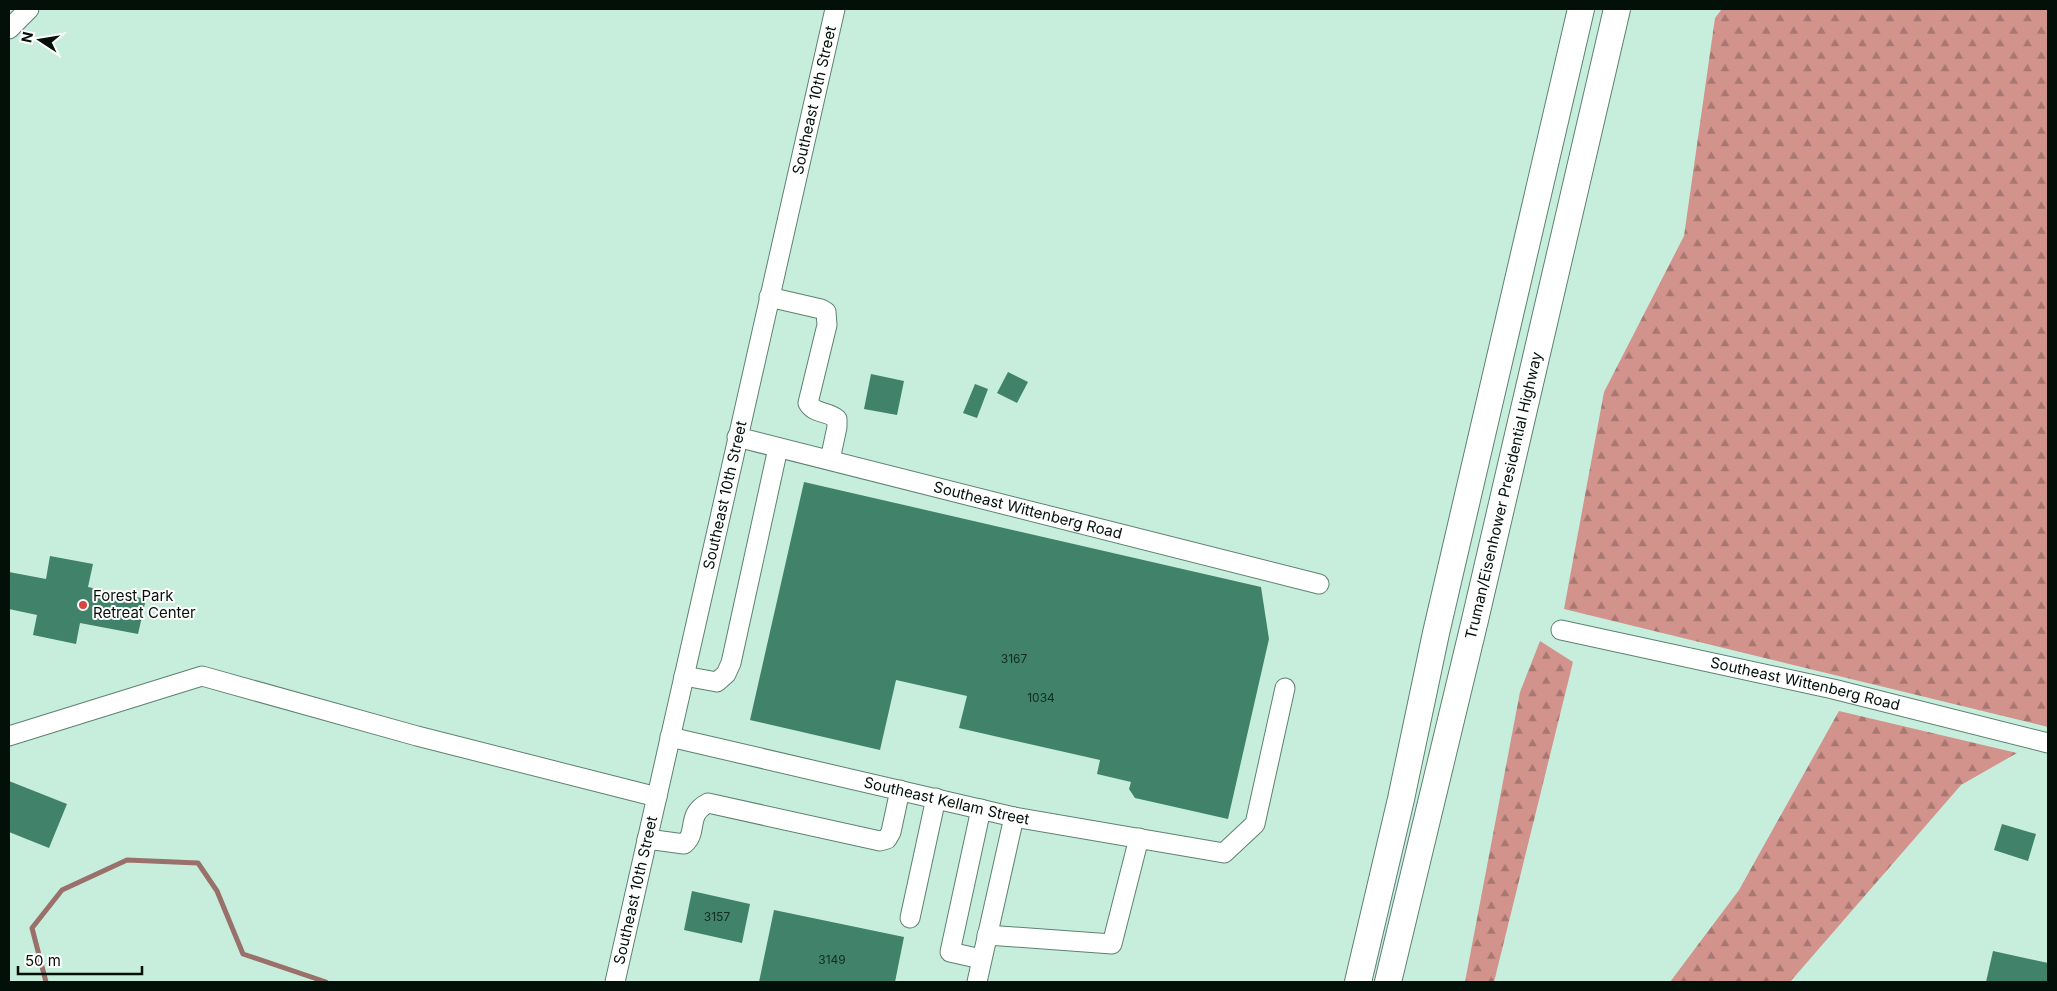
<svg xmlns="http://www.w3.org/2000/svg" width="2057" height="991" viewBox="0 0 2057 991" font-family="Inter,sans-serif">
  <style>
    .forest { fill: url(#forest-firs) }
    .lines { fill: none; stroke-linecap: round; stroke-linejoin: round }
    .stream { stroke: #9a716a; stroke-width: 5 }
    .building { fill: #41826a }
    .minor-casing { stroke: #5d8172; stroke-width: 21 }
    .highway-casing { stroke: #5d8172; stroke-width: 28 }
    .minor { stroke: #fff; stroke-width: 19 }
    .highway { stroke: #fff; stroke-width: 26 }
    .poi-dot { fill: #d54641; stroke: #fff; stroke-width: 2 }
    .labels { text-anchor: middle; stroke-width: 4; stroke-linejoin: round; paint-order: stroke }
    .number-label { font-size: 12px; fill: #122c22 }
    .street-label { font-size: 15px; fill: #03100a; stroke: #fff }
    .poi-label { font-size: 15px; fill: #03100a; stroke: #fff; text-anchor: start }
  </style>
  <defs>
    <pattern id="forest-firs" width="22" height="20" patternUnits="userSpaceOnUse" patternTransform="scale(1.25)"><rect width="22" height="20" fill="#d2938c"/><path d="M5 1l3.5 6h-7zM16 11l3.5 6h-7z" fill="#a87771"/></pattern>
  </defs>
  <rect width="100%" height="100%" fill="#c7eedd"/>
  <g class="forest">
    <polygon points="1722,9 2048,9 2048,727 1564,609 1604,392 1684,236 1715,18"/>
    <polygon points="1540,641 1573,662 1494,982 1465,982 1520,692"/>
    <polygon points="1839,711 2017,753 1961,785 1790,982 1670,982 1739,890"/>
  </g>
  <g class="lines">
    <polyline class="stream" points="46,982 32,928 62,890 127,860 198,863 217,891 243,954 326,982"/>
  </g>
  <g class="building">
    <polygon points="1008,372 1028,382 1017,403 997,393"/>
    <polygon points="871,374 904,381 897,415 864,409"/>
    <polygon points="975,384 988,389 977,418 963,413"/>
    <polygon points="804,482 1261,587 1269,639 1228,819 1135,798 1129,789 1131,782 1097,774 1100,760 959,728 967,696 896,680 880,750 750,720"/>
    <polygon points="50,556 93,564 88,587 146,599 138,634 80,623 76,644 33,635 37,615 9,609 9,572 46,579"/>
    <polygon points="9,781 67,804 49,848 9,832"/>
    <polygon points="2002,824 2036,834 2028,861 1994,850"/>
    <polygon points="692,891 750,904 742,943 684,930"/>
    <polygon points="774,910 904,937 895,982 759,982"/>
    <polygon points="1993,951 2048,963 2048,982 1986,982"/>
  </g>
  <g class="lines">
    <g class="minor-casing">
      <g id="minor">
        <polyline points="9,29 29,9"/>
        <path d="M769,297L821,309L826,312L827,325L808,403C814,414 828,411 837,419V427L830,460"/>
        <path id="s1" d="M737,437L1319,584"/>
        <path id="s2" d="M1561,630L1833,689L2048,743"/>
        <polyline points="684,676 717,682 726,674 731,663 778,448"/>
        <polyline points="9,736 202,676 417,736 657,797"/>
        <path id="s3" d="M670,737L1014,817L1224,853L1255,824L1285,688"/>
        <path d="M647,839L684,844C699,832 685,815 708,803L880,841L887,839L891,832L900,790"/>
        <polyline points="910,918 936,798"/>
        <polyline points="987,935 1112,944 1139,838"/>
        <polyline points="981,959 950,952 981,809"/>
        <path id="s4" d="M615,982L835,9"/>
        <polyline points="977,982 1014,817"/>
      </g>
    </g>
    <g class="highway-casing">
      <g id="highway">
        <polyline points="1358,982 1401,799 1436,633 1581,9"/>
        <path id="s5" d="M1388,982L1475,620L1617,9"/>
      </g>
    </g>
    <use href="#minor" class="minor"/>
    <use href="#highway" class="highway"/>
  </g>
  <circle class="poi-dot" cx="83" cy="605" r="5"/>
  <g class="labels">
    <g class="number-label">
      <text x="1014" y="663">3167</text>
      <text x="1041" y="702">1034</text>
      <text x="717" y="921">3157</text>
      <text x="832" y="964">3149</text>
    </g>
    <g class="street-label">
      <text dy="5" stroke="none"><textPath href="#s4" startOffset="904">Southeast 10th Street</textPath></text>
      <text dy="5" stroke="none"><textPath href="#s4" startOffset="499">Southeast 10th Street</textPath></text>
      <text dy="5" stroke="none"><textPath href="#s5" startOffset="500">Truman/Eisenhower Presidential Highway</textPath></text>
      <text dy="5" stroke="none"><textPath href="#s1" startOffset="300">Southeast Wittenberg Road</textPath></text>
      <text dy="5" stroke="none"><textPath href="#s2" startOffset="250">Southeast Wittenberg Road</textPath></text>
      <text dy="5" stroke="none"><textPath href="#s3" startOffset="284">Southeast Kellam Street</textPath></text>
      <text dy="5" stroke="none"><textPath href="#s4" startOffset="94">Southeast 10th Street</textPath></text>
    </g>
    <g class="poi-label">
      <text x="93" y="601">Forest Park<tspan x="93" dy="17">Retreat Center</tspan></text>
    </g>
  </g>
  <rect width="2057" height="991" fill="none" stroke="#03100a" stroke-width="20"/>
  <g transform="translate(40 40) rotate(282)" stroke="#ffffff" stroke-width="4" paint-order="stroke">
  <path d="M0-4L9 19L0 12L-9 19Z" fill="#03100a"/>
  <text y="-8" font-size="14" font-weight="bold" text-anchor="middle" fill="#03100a">N</text>
  </g>
  <path d="M18 966v8h124v-8" fill="none" stroke="#03100a" stroke-width="2.5"/>
  <text x="25" y="966" font-size="15" fill="#03100a" stroke="#ffffff" stroke-width="4" paint-order="stroke">50 m</text>
</svg>
